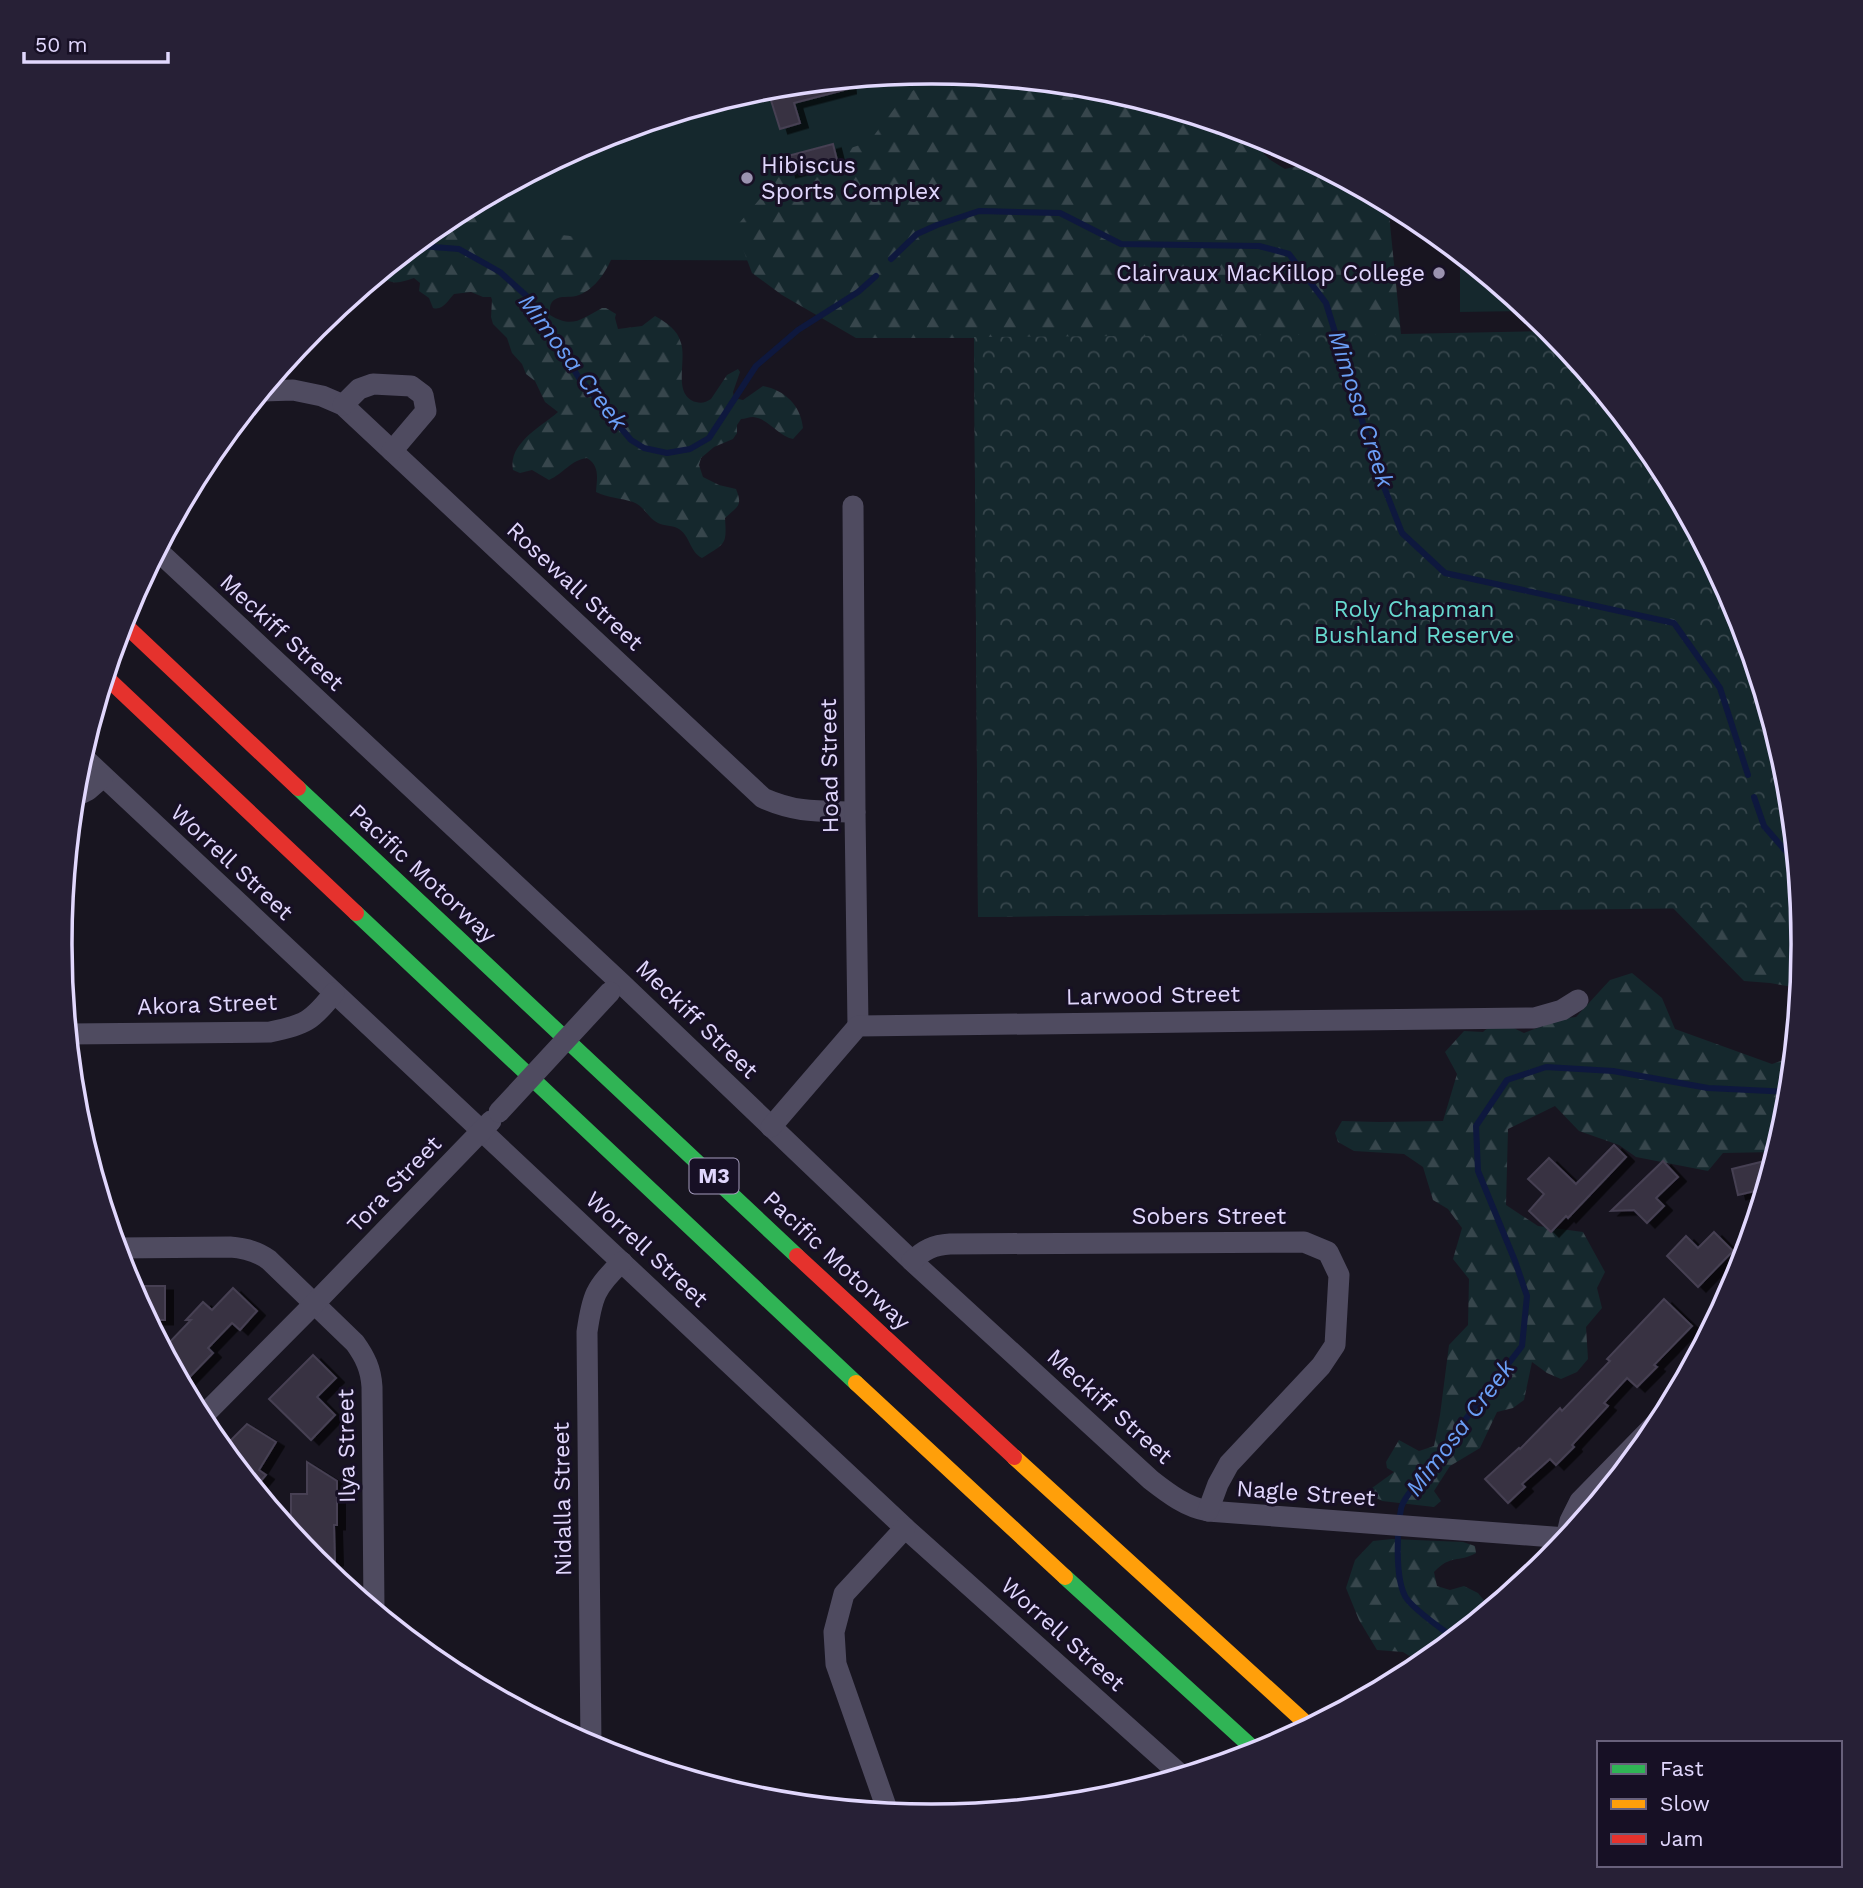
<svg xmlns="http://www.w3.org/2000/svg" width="1863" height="1888" viewBox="0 0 1863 1888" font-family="'Work Sans',sans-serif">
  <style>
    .grass { fill: #15282d }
    .forest { fill: url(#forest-firs) }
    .park { fill: url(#park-crowns) }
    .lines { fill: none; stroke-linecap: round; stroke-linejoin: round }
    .stream { stroke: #0e183e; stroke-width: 6 }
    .building { fill: #383342; stroke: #464053; stroke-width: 2; filter: url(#shadow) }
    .street { stroke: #4f4b60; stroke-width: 21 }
    .fast { stroke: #30b455; stroke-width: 16 }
    .slow { stroke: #ff9f0a; stroke-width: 16 }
    .jam { stroke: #e5322d; stroke-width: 16 }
    .street-bridge { stroke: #4f4b60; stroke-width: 21 }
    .poi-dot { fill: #9b93b0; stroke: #171025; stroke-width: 2.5 }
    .labels { text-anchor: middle; stroke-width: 6; stroke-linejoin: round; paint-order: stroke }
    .shield { fill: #171025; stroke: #a49bbc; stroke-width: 2 }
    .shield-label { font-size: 21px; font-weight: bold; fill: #e1d7fd }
    .poi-label { font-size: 23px; fill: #e1d7fd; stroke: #171025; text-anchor: start }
    .street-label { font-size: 23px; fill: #e1d7fd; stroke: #171025 }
    .park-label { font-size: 23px; fill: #67d9cf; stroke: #171025 }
    .water-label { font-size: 24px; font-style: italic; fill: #6b9ff6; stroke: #171025 }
    .rim { fill: none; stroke: #e1d7fd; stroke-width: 3.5 }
  </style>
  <defs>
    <pattern id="forest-firs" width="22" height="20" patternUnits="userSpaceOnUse" patternTransform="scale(1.75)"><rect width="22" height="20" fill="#15282d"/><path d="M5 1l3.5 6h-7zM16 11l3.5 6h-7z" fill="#37464c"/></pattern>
    <pattern id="park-crowns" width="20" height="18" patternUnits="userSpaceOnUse" patternTransform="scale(1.75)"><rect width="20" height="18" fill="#15282d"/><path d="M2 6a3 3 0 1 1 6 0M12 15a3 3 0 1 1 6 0" fill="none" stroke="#37464c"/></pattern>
    <filter id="shadow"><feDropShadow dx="8" dy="4.5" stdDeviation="0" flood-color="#0009"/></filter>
  </defs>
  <rect width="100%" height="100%" fill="#181520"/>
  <g class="grass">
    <polygon points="932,72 969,76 974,337 856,338 855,261 398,259 447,219 598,138 762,89"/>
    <polygon points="1460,255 1528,311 1460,312"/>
  </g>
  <g class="forest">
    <polygon points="940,73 1102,89 1243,132 1269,159 1285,169 1311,163 1388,204 1401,334 1657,460 1737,611 1787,774 1803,944 1799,988 1770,983 1744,981 1672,907 978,917 974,338 856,338 782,295 752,273 735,228 782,173 820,158 869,142 903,97"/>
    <path d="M515,184L522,187L512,208L516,216L524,215L531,211L538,215L539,223C553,241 558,232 574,237C579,239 583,244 588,247C598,252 606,248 611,260C604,275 593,291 576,296C569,298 561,295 554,300C549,304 550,309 550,315C573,329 581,319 602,308H606L616,314L615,318L618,329L642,326L655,316C667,323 677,329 681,343C687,361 672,395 696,402C702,404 706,402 711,399L727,375L738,369L740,372L733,392L734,398L743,400L763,386C785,390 801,406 803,428L793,439C778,436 768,418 753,417C749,417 745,419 741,419L737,425V433L733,439L714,447L701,458L699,465L703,477L719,485L736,489C743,506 738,506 725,518C727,546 725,543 702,558C690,552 690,536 679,529C673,525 664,526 658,523C648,518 644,506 633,502C621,498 608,498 596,492C597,478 600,466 587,458C571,460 564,473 549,480L532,470L520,473L513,470C508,443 541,427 558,412L545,402L535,381L526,374L522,364L512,353L507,338L493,324L491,317L492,300L491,297H483L471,292L454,294C448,300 443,311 433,308L429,298L419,291L420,283L414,278C402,282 395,285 384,279L382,272L447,219Z"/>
    <path d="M1632,973L1662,998L1675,1029L1772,1064L1792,1057L1787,1115L1775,1152L1723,1153L1708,1171L1636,1157L1619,1145L1579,1131L1555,1106L1508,1129L1506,1205L1538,1226L1583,1232L1605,1272L1597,1288L1602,1308L1586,1327L1588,1359L1577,1372L1561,1379L1547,1373L1532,1362L1524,1400L1513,1408L1497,1412L1480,1448L1450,1466L1434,1491L1441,1501L1434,1507L1382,1501L1371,1495L1372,1488L1394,1472L1387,1468L1386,1462L1399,1440L1419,1451L1434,1446L1440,1415L1449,1345L1468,1325L1469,1279L1453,1259L1462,1228L1448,1209L1433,1200L1423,1167L1404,1154L1354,1151L1338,1142L1335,1133L1342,1121L1379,1122L1443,1121L1457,1074L1445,1052L1464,1031L1483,1032C1496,1019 1510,1026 1524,1033L1560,1019L1576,1017L1610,980Z"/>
    <path d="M1392,1539L1463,1542L1475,1546L1476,1553C1458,1563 1451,1554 1434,1572L1437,1586L1450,1590L1464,1586L1478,1593L1490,1608L1425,1662H1419L1403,1652L1377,1650L1359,1620L1346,1588L1355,1560L1373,1541Z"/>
  </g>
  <polygon class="park" points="1551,331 1657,460 1737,611 1787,774 1800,907 978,917 974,337 1401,334"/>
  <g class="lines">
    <g class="stream">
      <polyline points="417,244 421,246 459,249 500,272 530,299 579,378 631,440 644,448 667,453 690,449 709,438 756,366 798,330 858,292 876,276"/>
      <polyline points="891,259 917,234 937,225 979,211 1060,213 1121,244 1259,246 1289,254 1326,303 1377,469 1402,533 1445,573 1674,623 1720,688 1748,775"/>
      <polyline points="1754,797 1764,826 1791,857 1795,857"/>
      <path d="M1454,1638C1442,1629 1411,1608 1405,1596C1395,1577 1397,1530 1401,1509C1402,1501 1410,1493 1414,1486L1522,1346L1527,1296L1515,1261L1478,1171L1476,1126L1507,1080L1546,1067L1613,1071L1708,1088L1789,1092"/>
    </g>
  </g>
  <g class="building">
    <polygon points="847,80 848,89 794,103 800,123 780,129 769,94 800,85"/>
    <polygon points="833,144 837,160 788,173 784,157"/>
    <polygon points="1614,1145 1626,1157 1568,1218 1566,1216 1551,1232 1529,1211 1544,1194 1528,1179 1549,1158 1576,1184"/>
    <polygon points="1773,1159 1764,1189 1738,1195 1732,1169"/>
    <polygon points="1663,1161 1678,1177 1656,1198 1664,1206 1647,1223 1634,1210 1611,1211"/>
    <polygon points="1714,1232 1733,1251 1698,1287 1667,1256 1686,1236 1698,1248"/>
    <polygon points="130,1286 165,1286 165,1320 149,1320"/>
    <polygon points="233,1288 257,1311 240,1330 232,1323 208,1348 213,1353 183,1384 171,1362 174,1359 164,1348 191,1320 186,1320 203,1302 212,1310"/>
    <polygon points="1664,1299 1692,1326 1654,1365 1657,1367 1637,1387 1627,1378 1604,1403 1608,1406 1572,1445 1574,1447 1556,1465 1550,1459 1522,1484 1525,1487 1508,1503 1485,1479 1519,1448 1520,1449 1560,1408 1562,1411 1610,1361 1607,1359"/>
    <polygon points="313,1355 336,1378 317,1397 335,1415 311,1440 269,1399"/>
    <polygon points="247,1424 276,1442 259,1470 266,1475 255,1488 223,1448"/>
    <polygon points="307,1462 337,1481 337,1525 334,1525 335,1561 316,1562 291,1531 291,1494 307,1494"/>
  </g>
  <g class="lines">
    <g class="street">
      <path d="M263,391L293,390L322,396L343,405L763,798C797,813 818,811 855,812"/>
      <polyline points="343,405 359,389 373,384 411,386 423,395 426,411 392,451"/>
      <polyline points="853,506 855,812 858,1026"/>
      <path d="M158,551L622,984L912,1261L1151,1480C1169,1494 1186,1507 1208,1511L1566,1538L1570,1521L1580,1501L1663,1416"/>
      <polyline points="82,756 905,1528 1181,1775"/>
      <polyline points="74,797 88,790 103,777"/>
      <path d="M68,1034L270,1032C305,1025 312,1021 334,993"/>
      <polyline points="771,1127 858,1026 1534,1018 1562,1010 1578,1000"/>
      <path d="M117,1248L230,1247C245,1248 257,1251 269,1260L355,1343C365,1357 371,1369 372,1387L374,1609"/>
      <path d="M912,1261C924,1250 933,1245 950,1244L1304,1242L1328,1252L1339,1275L1335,1345L1321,1366L1229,1464L1218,1484L1208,1511"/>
      <polyline points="201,1418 314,1304 491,1121"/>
      <path d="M591,1746L587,1332C592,1297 595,1287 622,1262"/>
      <polyline points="888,1812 836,1664 834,1632 844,1594 905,1528"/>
    </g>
    <g class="fast">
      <polyline points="298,788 797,1256"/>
      <polyline points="356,913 856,1383"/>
      <polyline points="1065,1577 1257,1752"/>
    </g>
    <g class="slow">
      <polyline points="856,1383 1065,1577"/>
      <polyline points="1014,1457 1309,1726"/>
    </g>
    <g class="jam">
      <polyline points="122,622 298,788"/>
      <polyline points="106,677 356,913"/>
      <polyline points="797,1256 1014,1457"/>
    </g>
    <polyline class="street-bridge" points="499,1112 610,992"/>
  </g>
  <g class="poi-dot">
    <circle cx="747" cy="178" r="7"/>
    <circle cx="1439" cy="273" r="7"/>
  </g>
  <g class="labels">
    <rect class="shield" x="689.5" y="1158.5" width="49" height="35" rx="5"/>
    <g class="shield-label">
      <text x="714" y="1183">M3</text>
    </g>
    <g class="poi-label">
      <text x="761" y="173">Hibiscus<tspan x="761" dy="26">Sports Complex</tspan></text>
      <text x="1425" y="281" text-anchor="end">Clairvaux MacKillop College</text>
    </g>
    <g class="street-label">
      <text transform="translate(575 586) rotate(43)" y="8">Rosewall Street</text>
      <text transform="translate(282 632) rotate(43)" y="8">Meckiff Street</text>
      <text transform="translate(829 766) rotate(-91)" y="8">Hoad Street</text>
      <text transform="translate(232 862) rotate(43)" y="8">Worrell Street</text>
      <text transform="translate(423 873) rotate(43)" y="8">Pacific Motorway</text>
      <text transform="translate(1153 995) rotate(-1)" y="8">Larwood Street</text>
      <text transform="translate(207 1004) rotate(-2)" y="8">Akora Street</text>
      <text transform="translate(697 1019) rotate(44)" y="8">Meckiff Street</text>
      <text transform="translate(394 1184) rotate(-46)" y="8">Tora Street</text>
      <text x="1209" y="1224">Sobers Street</text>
      <text transform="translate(647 1249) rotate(43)" y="8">Worrell Street</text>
      <text transform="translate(837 1260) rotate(43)" y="8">Pacific Motorway</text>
      <text transform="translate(1110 1406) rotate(42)" y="8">Meckiff Street</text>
      <text transform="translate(346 1446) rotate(-91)" y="8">Ilya Street</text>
      <text transform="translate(1306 1493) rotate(4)" y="8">Nagle Street</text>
      <text transform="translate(562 1499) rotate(-91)" y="8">Nidalla Street</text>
      <text transform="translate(1063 1634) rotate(42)" y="8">Worrell Street</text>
    </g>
    <g class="park-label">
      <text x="1414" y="617">Roly Chapman<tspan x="1414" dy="26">Bushland Reserve</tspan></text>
    </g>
    <g class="water-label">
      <text transform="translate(573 362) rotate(53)" y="8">Mimosa Creek</text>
      <text transform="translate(1361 409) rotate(72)" y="8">Mimosa Creek</text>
      <text transform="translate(1460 1428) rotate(-53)" y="8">Mimosa Creek</text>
    </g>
  </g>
  <path d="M0 0H1863V1888H0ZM931 84H932A859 859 0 0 1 1791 943V945A859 859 0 0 1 932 1804H931A859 859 0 0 1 72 945V943A859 859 0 0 1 931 84Z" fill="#272036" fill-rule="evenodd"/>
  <path class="rim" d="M931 84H932A859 859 0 0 1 1791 943V945A859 859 0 0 1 932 1804H931A859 859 0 0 1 72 945V943A859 859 0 0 1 931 84Z"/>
  <rect x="1597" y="1741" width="245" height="126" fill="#171025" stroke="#68607b" stroke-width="2"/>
  <rect x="1611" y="1764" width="35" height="10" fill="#30b455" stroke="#68607b" stroke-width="2"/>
  <text x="1660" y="1776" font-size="21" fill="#e1d7fd">Fast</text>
  <rect x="1611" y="1799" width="35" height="10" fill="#ff9f0a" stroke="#68607b" stroke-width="2"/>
  <text x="1660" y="1811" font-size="21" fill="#e1d7fd">Slow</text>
  <rect x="1611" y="1834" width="35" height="10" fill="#e5322d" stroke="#68607b" stroke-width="2"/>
  <text x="1660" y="1846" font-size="21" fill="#e1d7fd">Jam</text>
  <path d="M24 52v10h144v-10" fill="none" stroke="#e1d7fd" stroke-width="3.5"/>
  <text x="35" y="52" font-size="21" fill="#e1d7fd" stroke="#171025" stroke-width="5" paint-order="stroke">50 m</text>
</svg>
